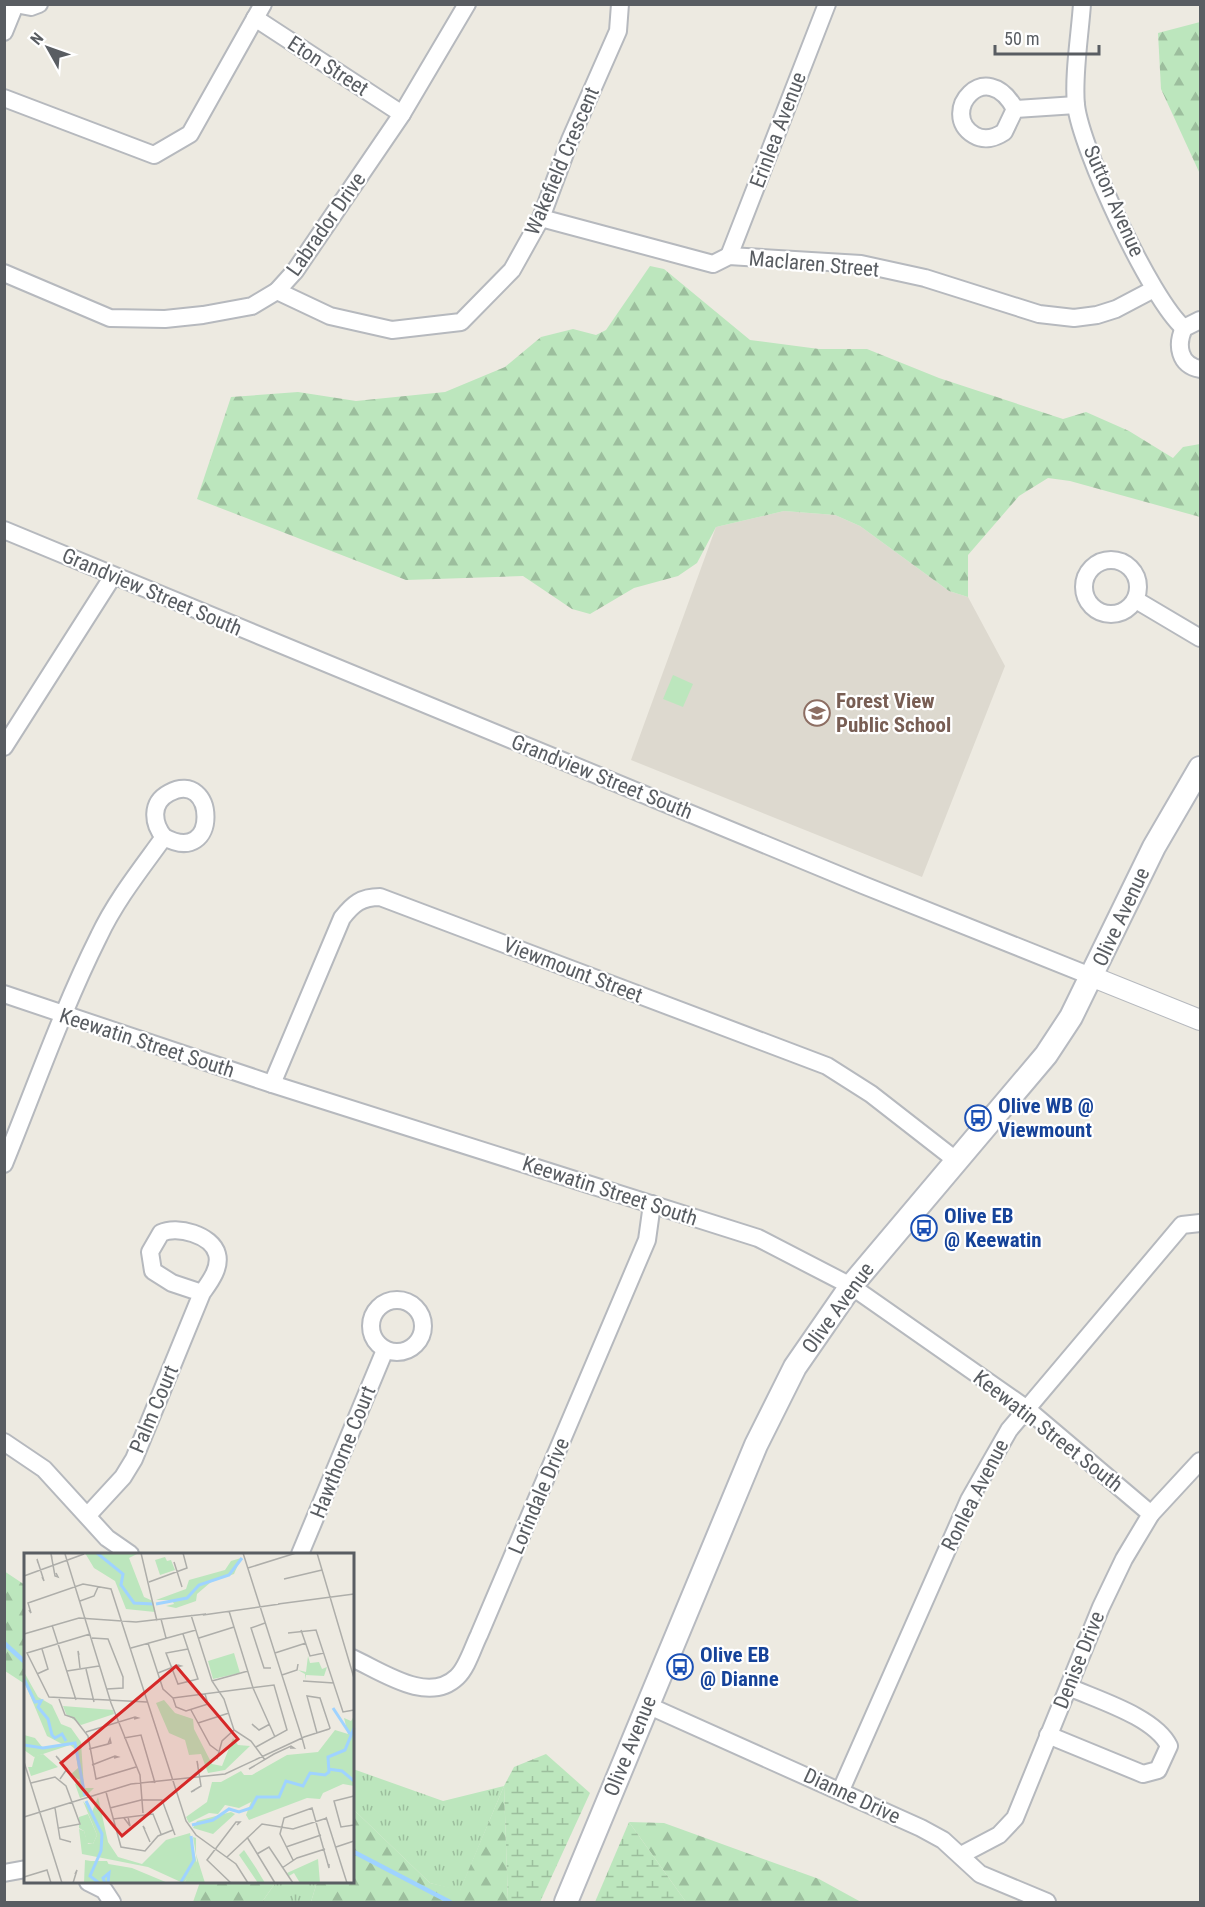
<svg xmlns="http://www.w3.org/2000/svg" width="1205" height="1907" viewBox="0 0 1205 1907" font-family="'Roboto Condensed',sans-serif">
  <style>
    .education { fill: #ddd9cf }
    .grass { fill: url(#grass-tufts) }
    .forest { fill: url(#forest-firs) }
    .wetland { fill: url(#wetland-marsh) }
    .park { fill: #bce6bd }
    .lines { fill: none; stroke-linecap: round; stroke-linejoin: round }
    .stream { stroke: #9fd3ff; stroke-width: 4.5 }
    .minor-casing { stroke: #b6b9be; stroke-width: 20 }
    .tertiary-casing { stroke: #b6b9be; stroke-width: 22 }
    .secondary-casing { stroke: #b7bac0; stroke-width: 26 }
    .minor { stroke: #fff; stroke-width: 16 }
    .tertiary { stroke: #fff; stroke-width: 20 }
    .secondary { stroke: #fff; stroke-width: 22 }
    .labels { text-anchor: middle; stroke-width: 4.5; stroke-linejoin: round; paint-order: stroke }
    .street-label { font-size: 21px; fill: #595d62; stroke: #fff }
    .education-label { font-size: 21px; font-weight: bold; fill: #785e54; stroke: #fff; text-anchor: start }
    .transit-label { font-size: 21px; font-weight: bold; fill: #164399; stroke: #fff; text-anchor: start }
    .inset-river { fill: none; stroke: #9fd3ff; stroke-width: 3 }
    .inset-road { fill: none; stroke: #aeaeaa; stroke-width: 1.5 }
    .view { fill: #d62828; fill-opacity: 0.15; stroke: #d62828; stroke-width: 3 }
    .inset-edge { fill: none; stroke: #595d62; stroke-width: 3 }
  </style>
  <defs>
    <pattern id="grass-tufts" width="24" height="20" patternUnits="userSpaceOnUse" patternTransform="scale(1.5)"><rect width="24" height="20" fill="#bce6bd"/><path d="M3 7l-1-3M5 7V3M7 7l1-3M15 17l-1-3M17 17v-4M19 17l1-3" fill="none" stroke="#9cbe9d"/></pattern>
    <pattern id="forest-firs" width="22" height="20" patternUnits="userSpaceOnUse" patternTransform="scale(1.5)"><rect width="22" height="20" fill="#bce6bd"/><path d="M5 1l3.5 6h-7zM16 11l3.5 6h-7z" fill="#9cbe9d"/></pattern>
    <pattern id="wetland-marsh" width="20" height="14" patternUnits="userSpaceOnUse" patternTransform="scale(1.5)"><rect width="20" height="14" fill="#bce6bd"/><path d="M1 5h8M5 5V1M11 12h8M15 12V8" fill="none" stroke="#9cbe9d"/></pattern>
  </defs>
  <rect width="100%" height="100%" fill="#edeae1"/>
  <polygon class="education" points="784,511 835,515 860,526 949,591 968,597 1005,666 922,877 631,760 716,527"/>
  <g class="grass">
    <polygon points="353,1769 443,1801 504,1786 460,1891 430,1883 353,1809"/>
    <polygon points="276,1882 317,1882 311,1902 262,1902"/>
  </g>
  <g class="forest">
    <polygon points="1200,22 1200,174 1161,89 1158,33"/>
    <polygon points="650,266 664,269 750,340 819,349 867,349 939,378 1063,419 1086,412 1129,431 1173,458 1183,447 1200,444 1200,517 1070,481 1048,478 1019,496 968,555 968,597 949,591 860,526 835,515 784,511 716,527 697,563 678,576 634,588 590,614 572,609 523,576 406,580 197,499 231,397 298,392 356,401 445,392 505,367 541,337 573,329 596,335 606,330"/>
    <polygon points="4,1571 25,1585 25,1684 5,1671"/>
    <polygon points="504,1786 508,1902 311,1902 317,1882 352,1882 353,1809 430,1883 460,1890"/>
    <polygon points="629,1822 664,1823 819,1879 861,1902 686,1902"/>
    <polygon points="200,1882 276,1882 262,1902 193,1902"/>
  </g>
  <g class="wetland">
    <polygon points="546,1754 590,1793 540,1902 508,1902 504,1786 514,1767"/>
    <polygon points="629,1822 686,1902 595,1902"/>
  </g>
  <polygon class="park" points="673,675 693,684 683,707 663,699"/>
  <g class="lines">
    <g class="stream">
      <polyline points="4,1643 26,1663"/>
      <polyline points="352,1851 450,1902"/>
    </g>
    <g class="minor-casing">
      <g id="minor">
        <polyline points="15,4 31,7 39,4"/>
        <path d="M1082,4C1080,34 1073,76 1076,105C1081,149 1151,300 1184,328"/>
        <polyline points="255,18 402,114"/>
        <polyline points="4,32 15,5"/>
        <polyline points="4,98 154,155 190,134 263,4"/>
        <path d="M1015,109C986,55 938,113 974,135C984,141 995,138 1004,132L1015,109L1076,105"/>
        <polyline points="541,218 713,264 729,256 861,264 925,278 1039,314 1074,318 1097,315 1116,309 1154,289"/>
        <polyline points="729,256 827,4"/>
        <polyline points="4,273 110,318 165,319 203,315 252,306 277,291 295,271 402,114 467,4"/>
        <polyline points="277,291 330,316 392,330 461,322 512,270 541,218 570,140 618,31 620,4"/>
        <path d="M1200,320L1184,328C1176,345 1179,365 1200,369"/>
        <polyline points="4,530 863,885 1093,977"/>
        <circle cx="1111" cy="587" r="27"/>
        <polyline points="1136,600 1200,638"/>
        <polyline points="4,747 113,576"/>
        <polyline points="4,994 272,1084 758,1238 851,1286 1027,1409 1151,1514"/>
        <path d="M272,1084L342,918C353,904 361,897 380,897L827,1066L871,1094L957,1161"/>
        <path d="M4,1164C35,1088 62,1010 99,936C116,900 141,869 164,837C153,824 150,803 169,793C216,767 221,868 164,837"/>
        <circle cx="397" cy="1326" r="26"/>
        <polyline points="4,1442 44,1469 107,1538 130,1554"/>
        <path d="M88,1515L123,1477L134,1459L202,1293L172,1283L153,1271L150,1252L161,1233C177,1225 212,1235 217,1254C221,1268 209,1283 202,1293"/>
        <polyline points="300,1554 385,1350"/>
        <path d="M352,1658C381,1671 428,1705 457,1677C467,1668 473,1647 479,1635L647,1240L652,1204"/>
        <polyline points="647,1705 921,1828 943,1840 980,1874 1047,1902"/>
        <path d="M1048,1735L1143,1774L1158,1770L1169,1746C1155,1717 1098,1700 1069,1687"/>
        <polyline points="841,1790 969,1500 1009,1430 1182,1225 1200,1223"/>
        <polyline points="961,1855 999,1835 1015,1818 1101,1607 1124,1559 1151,1514 1200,1461"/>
        <polyline points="4,1873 26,1869"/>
        <polyline points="88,1882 104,1890 112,1902"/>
      </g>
    </g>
    <g class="tertiary-casing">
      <polyline id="tertiary" points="1093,977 1200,1020"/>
    </g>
    <g class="secondary-casing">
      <polyline id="secondary" points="566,1902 756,1445 795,1367 851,1286 1046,1055 1071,1017 1154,847 1200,768"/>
    </g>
    <use href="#minor" class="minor"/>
    <use href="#tertiary" class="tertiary"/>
    <use href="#secondary" class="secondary"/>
  </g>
  <defs>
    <g id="school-ring" transform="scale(1.35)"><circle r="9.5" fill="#fff" stroke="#8d6e63" stroke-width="1.5"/><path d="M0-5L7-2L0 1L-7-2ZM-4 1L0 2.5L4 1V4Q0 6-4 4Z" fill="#8d6e63"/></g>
    <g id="bus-ring" transform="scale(1.35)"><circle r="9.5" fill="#fff" stroke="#1a4fb4" stroke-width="1.5"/><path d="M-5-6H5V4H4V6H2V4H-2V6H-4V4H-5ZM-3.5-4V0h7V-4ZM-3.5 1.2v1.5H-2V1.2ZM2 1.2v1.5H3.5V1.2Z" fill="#1a4fb4"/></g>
  </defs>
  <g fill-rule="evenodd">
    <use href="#school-ring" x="817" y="713"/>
    <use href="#bus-ring" x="978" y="1118"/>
    <use href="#bus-ring" x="924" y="1228"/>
    <use href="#bus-ring" x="680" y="1667"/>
  </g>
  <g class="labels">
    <g class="street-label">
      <text transform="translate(328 66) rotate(33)" y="7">Eton Street</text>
      <text transform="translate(778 130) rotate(-69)" y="7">Erinlea Avenue</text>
      <text transform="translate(562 161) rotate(-67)" y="7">Wakefield Crescent</text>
      <text transform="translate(1114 201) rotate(66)" y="7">Sutton Avenue</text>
      <text transform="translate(326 224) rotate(-55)" y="7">Labrador Drive</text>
      <text transform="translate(814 264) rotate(5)" y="7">Maclaren Street</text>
      <text transform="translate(152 592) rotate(23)" y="7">Grandview Street South</text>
      <text transform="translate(602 777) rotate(22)" y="7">Grandview Street South</text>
      <text transform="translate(1121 917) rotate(-65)" y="7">Olive Avenue</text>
      <text transform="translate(573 970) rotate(21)" y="7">Viewmount Street</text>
      <text transform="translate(147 1043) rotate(18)" y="7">Keewatin Street South</text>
      <text transform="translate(610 1191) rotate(18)" y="7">Keewatin Street South</text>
      <text transform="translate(838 1308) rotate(-54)" y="7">Olive Avenue</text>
      <text transform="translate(154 1409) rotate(-67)" y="7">Palm Court</text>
      <text transform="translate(1048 1431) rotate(38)" y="7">Keewatin Street South</text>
      <text transform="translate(343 1452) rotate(-68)" y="7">Hawthorne Court</text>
      <text transform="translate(975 1495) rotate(-63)" y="7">Ronlea Avenue</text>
      <text transform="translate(539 1496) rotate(-67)" y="7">Lorindale Drive</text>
      <text transform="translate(1079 1660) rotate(-68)" y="7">Denise Drive</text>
      <text transform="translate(630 1746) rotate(-68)" y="7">Olive Avenue</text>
      <text transform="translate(852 1796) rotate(25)" y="7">Dianne Drive</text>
    </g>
    <g class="education-label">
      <text x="836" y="708">Forest View<tspan x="836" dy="24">Public School</tspan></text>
    </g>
    <g class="transit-label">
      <text x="998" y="1113">Olive WB @<tspan x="998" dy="24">Viewmount</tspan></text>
      <text x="944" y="1223">Olive EB<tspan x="944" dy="24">@ Keewatin</tspan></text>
      <text x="700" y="1662">Olive EB<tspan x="700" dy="24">@ Dianne</tspan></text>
    </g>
  </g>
  <g transform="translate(24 1553)">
    <rect width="330" height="330" fill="#edeae1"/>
    <path d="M169,284L172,285V301L181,330L161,329L173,308ZM61,307L108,315L144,330H60Z" fill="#bce6bd"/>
    <path d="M61,0H115L105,5L120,44L129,48L131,59L102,56L91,28L70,15ZM217,5L210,21L187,29L173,41L172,48L152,55L142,53L150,51L148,47H132L162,36L165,27L201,17L207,8ZM0,119L14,144L28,152L37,171L47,175L57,189L60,235H70L62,243L56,245L51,231L56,227L46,222L54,215L51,196L46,192L10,204L0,197V182L11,185L19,195L38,191L23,183L0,128ZM140,147L151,160L169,166L170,176L188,211L198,213L209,185L214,192L226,193L201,217L184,220L177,201L165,202L161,187L145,180L132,150ZM330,163V233L319,231L299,240L296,246L283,245L225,267L222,262L227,249L215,255L201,252L194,261L185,260L165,270L162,264L183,249L188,229H197L217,218L220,222H228L263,202L294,199L311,177L324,181L320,165L327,168ZM74,244L84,289L94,304L118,311L142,287L166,280L174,316L159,330L124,314L58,301L55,276L60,278L64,291H69L73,282L59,248L68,259ZM207,259L211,261L189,281L169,275L173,268ZM220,297L232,315L241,330H234L215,302ZM66,308H83L88,318L87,330L68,326Z" fill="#bce6bd"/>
    <path d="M141,4L143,8L147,7L151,17L136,22L131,7ZM210,100L216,120L189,126L184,108ZM284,103L286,110L295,109L298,116L303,114L300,123L282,122L281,127V121L274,117L282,119ZM39,153L89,157L90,161L57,172L42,161ZM19,201L34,214L7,223L4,214H8L11,203ZM64,261L73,282L69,291L63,290L60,278L55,275V264ZM294,306L296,330H276L270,320L265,323L263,320Z" fill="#bce6bd"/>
    <path class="inset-river" d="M73,0L99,21L97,32L110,50L129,51M132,51L163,45L175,32L205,22L218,5M0,126L11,149L17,148L14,154L24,166L28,182L31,185L38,181L42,188M309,155L326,181M0,192L19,195L51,190L61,243M304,216L318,218L330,228M62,248L78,281L77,298L66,323L75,330M168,272L189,267L205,256L215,259L227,255L233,244H255L262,228L279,233L286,220L301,222L305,219L304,204L321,197L330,175M157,329L170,307L167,283M81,330L79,325L85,320L84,330"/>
    <path class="inset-road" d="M117,0L133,68M293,0L330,125M41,1L87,150L116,222L119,260M28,5L27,1L31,23L34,24L32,20M150,9L158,34M14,10L13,6L20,28L18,24M224,15L272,0M0,23L60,1M260,26L298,17M125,29L163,15L159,0M56,48L70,43L74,34M254,51L330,41M5,57L7,60L4,50L59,31L87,36L162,268L172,282L212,311L224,330M205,58L229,135L251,184M167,62L188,128L200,146L210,177L227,188L241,207M179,62L256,51M137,66L142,85M241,70L227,75L240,115H247M28,72L52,147M277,77L286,103L300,100M264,80L292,77L319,159L330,157M0,81L55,65L112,69L182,61M66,81L3,100L25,144L123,149M159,81L174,126L154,131L142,100L164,96M68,85L84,86L99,124V135L83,136M175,85L210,74M124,90L139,136L149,145L250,132L263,177L232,194M107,95L172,77M251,100L282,90M55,102L54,98L56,115M62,116L70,149M43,118L75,113M134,120L154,112L157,113L153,114M13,121L24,116L18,96M258,122L273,117L274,111M188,128L224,118M279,128L310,130M149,145L152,154L162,158L184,151L181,141M35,146L41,162L50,165L64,183L72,226L112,214M167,157L186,192L194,198M174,170L205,160M231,174L228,171L235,177L246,171M62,179L111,164L114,165L110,166M100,185L117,182L131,230M65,196L84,191L86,186L87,190L84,191M281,196L278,185L280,184L305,176L306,175L296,145L283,143L293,180M193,202V206L198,188L210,177M35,206L32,203L43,216L36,226M0,209L38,330M68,212L91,203L94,204L90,205M228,214L225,216L250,201L267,193L270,195H266M7,230L31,224L42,233L56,271L35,275M171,237L167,239L177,233L173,208L174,213M82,239L97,294L121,298L134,283L149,277M330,243L310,248L317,274L330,272M31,255L36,286L47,289M86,255L117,247H138L151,282M0,264L107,231L201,221L278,185L219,0M302,264L323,330M100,265L106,273L104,264M89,266L129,261L137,281M121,276L119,273L126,289M223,284L251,330M262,294L297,282M312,294L330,288M233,301L245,294L269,330M203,304L238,271L269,276L303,265M269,307L256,281L260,265L288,255L305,315V311M258,315L273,305L301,296M0,324L23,317L27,330M49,330L53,317L51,321M207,330L183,307L212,269H216L213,272"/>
    <path class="view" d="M152,113L214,186L98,283L37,210Z"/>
    <rect width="330" height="330" class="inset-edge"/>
  </g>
  <rect width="1205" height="1907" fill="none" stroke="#595d62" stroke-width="12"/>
  <g transform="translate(48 48) rotate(310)" stroke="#ffffff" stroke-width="4.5" paint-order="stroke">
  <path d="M0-4.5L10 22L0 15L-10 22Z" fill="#595d62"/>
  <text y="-9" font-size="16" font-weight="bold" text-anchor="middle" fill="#595d62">N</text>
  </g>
  <path d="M995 45v9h104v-9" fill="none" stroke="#595d62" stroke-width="3"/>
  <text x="1004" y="45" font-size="18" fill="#595d62" stroke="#ffffff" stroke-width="4.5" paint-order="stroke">50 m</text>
</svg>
